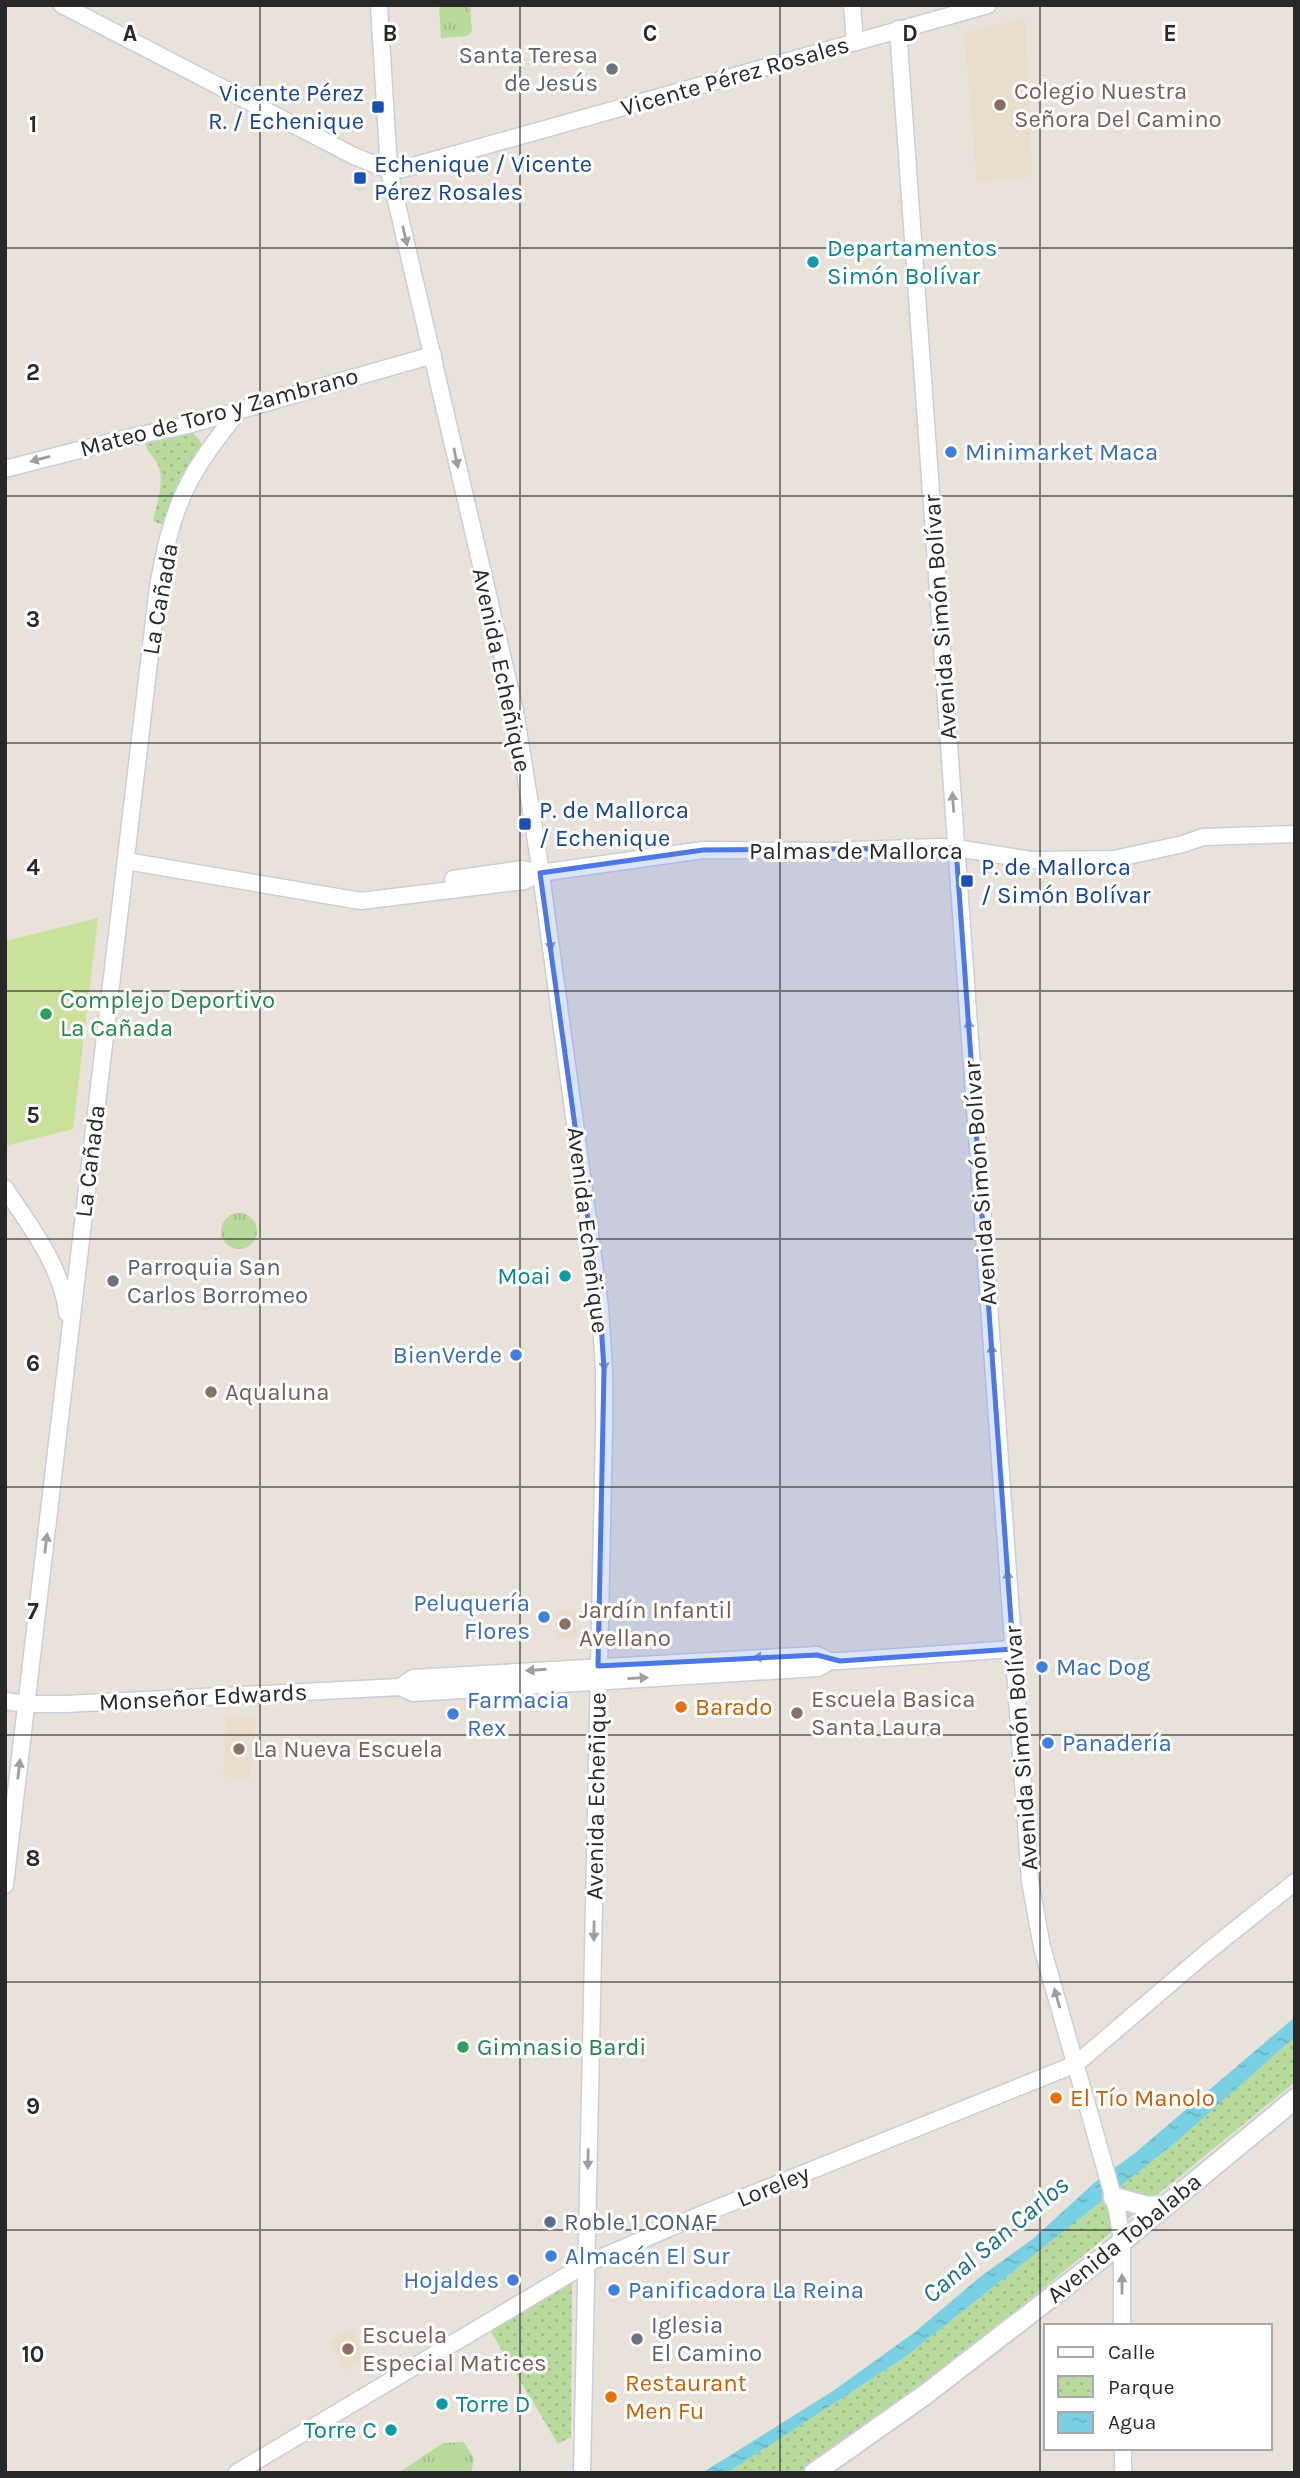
<svg xmlns="http://www.w3.org/2000/svg" width="1300" height="2478" viewBox="0 0 1300 2478" font-family="Karla,sans-serif">
  <style>
    .education { fill: #e9ddcc }
    .grass { fill: url(#grass-tufts) }
    .park { fill: url(#park-dots) }
    .pitch { fill: #cae199 }
    .water { fill: url(#water-ripples) }
    .lines { fill: none; stroke-linecap: round; stroke-linejoin: round }
    .tertiary-casing { stroke: #caced9; stroke-width: 19 }
    .secondary-casing { stroke: #caced9; stroke-width: 23 }
    .tertiary { stroke: #fff; stroke-width: 16 }
    .secondary { stroke: #fff; stroke-width: 19 }
    .oneway { fill: #9e9e9e }
    .marked { fill: #4b77e7; fill-opacity: 0.2; stroke: #4b77e7; stroke-width: 5; stroke-linejoin: round }
    .grid { fill: none; stroke: #282828; stroke-width: 2; stroke-opacity: 0.55 }
    .worship-dot { fill: #6b7280; stroke: #fff; stroke-width: 2.5 }
    .education-dot { fill: #8d6e63; stroke: #fff; stroke-width: 2.5 }
    .transit-dot { fill: #1a4fb4; stroke: #fff; stroke-width: 2.5 }
    .culture-dot { fill: #0f9aa8; stroke: #fff; stroke-width: 2.5 }
    .shop-dot { fill: #3f7fe0; stroke: #fff; stroke-width: 2.5 }
    .leisure-dot { fill: #2e9e5b; stroke: #fff; stroke-width: 2.5 }
    .food-dot { fill: #e8710a; stroke: #fff; stroke-width: 2.5 }
    .service-dot { fill: #5c6f8a; stroke: #fff; stroke-width: 2.5 }
    .labels { text-anchor: middle; stroke-width: 6; stroke-linejoin: round; paint-order: stroke }
    .worship-label { font-size: 24px; fill: #5b616d; stroke: #fff; text-anchor: start }
    .street-label { font-size: 24px; fill: #282828; stroke: #fff }
    .education-label { font-size: 24px; fill: #785e54; stroke: #fff; text-anchor: start }
    .transit-label { font-size: 24px; fill: #164399; stroke: #fff; text-anchor: start }
    .culture-label { font-size: 24px; fill: #0d838f; stroke: #fff; text-anchor: start }
    .shop-label { font-size: 24px; fill: #366cbe; stroke: #fff; text-anchor: start }
    .leisure-label { font-size: 24px; fill: #27864d; stroke: #fff; text-anchor: start }
    .food-label { font-size: 24px; fill: #c56008; stroke: #fff; text-anchor: start }
    .service-label { font-size: 24px; fill: #4e5e75; stroke: #fff; text-anchor: start }
    .water-label { font-size: 26px; font-style: italic; fill: #1a6f8a; stroke: #fff }
    .grid-label { font-size: 23px; text-anchor: middle; font-weight: bold; fill: #282828; stroke: #fff; stroke-width: 6; stroke-linejoin: round; paint-order: stroke }
  </style>
  <defs>
    <pattern id="grass-tufts" width="24" height="20" patternUnits="userSpaceOnUse" patternTransform="scale(1.75)"><rect width="24" height="20" fill="#b8db9d"/><path d="M3 7l-1-3M5 7V3M7 7l1-3M15 17l-1-3M17 17v-4M19 17l1-3" fill="none" stroke="#9ebc87"/></pattern>
    <pattern id="park-dots" width="8" height="8" patternUnits="userSpaceOnUse" patternTransform="scale(1.75)"><rect width="8" height="8" fill="#b8db9d"/><path d="M2 2h.1M6 6h.1" fill="none" stroke="#9ebc87" stroke-width="1.8" stroke-linecap="round"/></pattern>
    <pattern id="water-ripples" width="26" height="14" patternUnits="userSpaceOnUse" patternTransform="scale(1.75)"><rect width="26" height="14" fill="#78d0e2"/><path d="M2 4q2-2 4 0t4 0M15 11q2-2 4 0t4 0" fill="none" stroke="#68b3c2"/></pattern>
  </defs>
  <rect width="100%" height="100%" fill="#e9e2db"/>
  <g class="education">
    <polygon points="1025,18 1032,176 977,182 964,33"/>
    <polygon points="575,1610 576,1637 556,1638 555,1611"/>
    <polygon points="256,1716 250,1778 223,1777 226,1721 229,1717"/>
    <polygon points="351,2328 367,2357 345,2370 329,2341"/>
  </g>
  <g class="grass">
    <polygon points="439,5 470,5 472,31 467,36 441,38"/>
    <circle cx="239" cy="1231" r="18"/>
    <polygon points="464,2442 474,2459 471,2473 398,2473 443,2443"/>
  </g>
  <g class="park">
    <path d="M193,433L200,441L203,451L164,525L153,521C157,503 166,480 157,463C153,456 148,452 145,444Z"/>
    <polygon points="1295,2037 1295,2082 969,2349 814,2464 799,2473 727,2473 905,2357 1175,2143"/>
    <polygon points="572,2282 571,2437 558,2444 490,2330"/>
  </g>
  <polygon class="pitch" points="98,918 73,1129 5,1146 5,941"/>
  <polygon class="water" points="1295,2017 1295,2037 1175,2143 905,2357 727,2473 702,2473 833,2391 915,2332 980,2277 1034,2238 1094,2183 1135,2153"/>
  <g class="lines">
    <g class="tertiary-casing">
      <g id="tertiary">
        <polyline points="62,5 354,156 389,170 402,169 988,5"/>
        <polyline points="379,5 389,170 515,711 539,860 600,1307 604,1370 604,1431 582,2473"/>
        <polyline points="852,5 855,42"/>
        <polyline points="898,29 1030,1881 1042,1947 1117,2210 1122,2241 1122,2326"/>
        <polyline points="5,469 122,439 188,425 433,355"/>
        <polyline points="126,861 361,901 524,881 540,873 703,850 831,851 938,847 956,848 1031,860 1114,859 1183,844 1203,837 1295,834"/>
        <polyline points="453,879 522,869 540,873"/>
        <path d="M5,1188C30,1227 62,1266 67,1313"/>
        <polyline points="400,1687 413,1678 817,1655 830,1661 840,1661 1013,1649"/>
        <polyline points="5,1701 27,1704 66,1704 400,1687 413,1693 818,1668 830,1661"/>
        <path d="M5,1885L158,586C163,558 169,528 180,502C193,468 217,439 239,410"/>
        <polyline points="1123,2448 1123,2473"/>
        <polyline points="236,2473 586,2264 700,2215 1076,2064 1206,1953 1295,1882"/>
      </g>
    </g>
    <g class="secondary-casing">
      <g id="secondary">
        <polyline points="1113,2197 1146,2206 1163,2206"/>
        <polyline points="814,2473 926,2394 1107,2254 1295,2099"/>
      </g>
    </g>
    <use href="#tertiary" class="tertiary"/>
    <use href="#secondary" class="secondary"/>
  </g>
  <defs><path id="oneway-solid" d="M-6-.8H1V-3.2L6.5 0L1 3.2V.8H-6Z" transform="scale(1.75)"/></defs>
  <g class="oneway">
    <use href="#oneway-solid" transform="translate(405 236) rotate(77)"/>
    <use href="#oneway-solid" transform="translate(456 458) rotate(78)"/>
    <use href="#oneway-solid" transform="translate(40 459) rotate(165)"/>
    <use href="#oneway-solid" transform="translate(953 802) rotate(-94)"/>
    <use href="#oneway-solid" transform="translate(550 941) rotate(82)"/>
    <use href="#oneway-solid" transform="translate(969 1029) rotate(-94)"/>
    <use href="#oneway-solid" transform="translate(992 1354) rotate(-94)"/>
    <use href="#oneway-solid" transform="translate(604 1361) rotate(87)"/>
    <use href="#oneway-solid" transform="translate(46 1543) rotate(-83)"/>
    <use href="#oneway-solid" transform="translate(1008 1580) rotate(-94)"/>
    <use href="#oneway-solid" transform="translate(763 1657) rotate(177)"/>
    <use href="#oneway-solid" transform="translate(536 1670) rotate(176)"/>
    <use href="#oneway-solid" transform="translate(638 1678) rotate(-3)"/>
    <use href="#oneway-solid" transform="translate(19 1769) rotate(-83)"/>
    <use href="#oneway-solid" transform="translate(594 1931) rotate(91)"/>
    <use href="#oneway-solid" transform="translate(1057 1998) rotate(-106)"/>
    <use href="#oneway-solid" transform="translate(588 2159) rotate(91)"/>
    <use href="#oneway-solid" transform="translate(1122 2284) rotate(-90)"/>
  </g>
  <path class="marked" d="M956,848L1013,1649L840,1661L817,1655L598,1666L604,1370L600,1307L540,873L703,850Z"/>
  <path class="grid" d="M260,5V2473M520,5V2473M780,5V2473M1040,5V2473M5,248H1295M5,496H1295M5,743H1295M5,991H1295M5,1239H1295M5,1487H1295M5,1735H1295M5,1982H1295M5,2230H1295"/>
  <g class="worship-dot">
    <circle cx="612" cy="69" r="7"/>
    <circle cx="113" cy="1281" r="7"/>
    <circle cx="637" cy="2339" r="7"/>
  </g>
  <g class="education-dot">
    <circle cx="1000" cy="105" r="7"/>
    <circle cx="211" cy="1392" r="7"/>
    <circle cx="565" cy="1624" r="7"/>
    <circle cx="797" cy="1713" r="7"/>
    <circle cx="239" cy="1749" r="7"/>
    <circle cx="348" cy="2349" r="7"/>
  </g>
  <g class="transit-dot">
    <rect x="371" y="100" width="14" height="14" rx="3.5"/>
    <rect x="353" y="171" width="14" height="14" rx="3.5"/>
    <rect x="518" y="817" width="14" height="14" rx="3.5"/>
    <rect x="960" y="874" width="14" height="14" rx="3.5"/>
  </g>
  <g class="culture-dot">
    <circle cx="813" cy="262" r="7"/>
    <circle cx="565" cy="1276" r="7"/>
    <circle cx="442" cy="2404" r="7"/>
    <circle cx="391" cy="2430" r="7"/>
  </g>
  <g class="shop-dot">
    <circle cx="951" cy="452" r="7"/>
    <circle cx="516" cy="1355" r="7"/>
    <circle cx="544" cy="1617" r="7"/>
    <circle cx="1042" cy="1667" r="7"/>
    <circle cx="453" cy="1714" r="7"/>
    <circle cx="1048" cy="1743" r="7"/>
    <circle cx="551" cy="2256" r="7"/>
    <circle cx="513" cy="2280" r="7"/>
    <circle cx="614" cy="2290" r="7"/>
  </g>
  <g class="leisure-dot">
    <circle cx="46" cy="1014" r="7"/>
    <circle cx="463" cy="2047" r="7"/>
  </g>
  <g class="food-dot">
    <circle cx="681" cy="1707" r="7"/>
    <circle cx="1056" cy="2098" r="7"/>
    <circle cx="611" cy="2397" r="7"/>
  </g>
  <circle class="service-dot" cx="550" cy="2222" r="7"/>
  <g class="labels">
    <g class="worship-label">
      <text x="598" y="63" text-anchor="end">Santa Teresa<tspan x="598" dy="28">de Jesús</tspan></text>
      <text x="127" y="1275">Parroquia San<tspan x="127" dy="28">Carlos Borromeo</tspan></text>
      <text x="651" y="2333">Iglesia<tspan x="651" dy="28">El Camino</tspan></text>
    </g>
    <g class="street-label">
      <text transform="translate(735 76) rotate(-16)" y="8">Vicente Pérez Rosales</text>
      <text transform="translate(219 412) rotate(-15)" y="8">Mateo de Toro y Zambrano</text>
      <text transform="translate(160 599) rotate(-80)" y="8">La Cañada</text>
      <text transform="translate(940 617) rotate(-94)" y="8">Avenida Simón Bolívar</text>
      <text transform="translate(502 670) rotate(78)" y="8">Avenida Echeñique</text>
      <text x="856" y="859">Palmas de Mallorca</text>
      <text transform="translate(90 1161) rotate(-83)" y="8">La Cañada</text>
      <text transform="translate(980 1183) rotate(-94)" y="8">Avenida Simón Bolívar</text>
      <text transform="translate(588 1230) rotate(83)" y="8">Avenida Echeñique</text>
      <text transform="translate(203 1697) rotate(-3)" y="8">Monseñor Edwards</text>
      <text transform="translate(1021 1748) rotate(-94)" y="8">Avenida Simón Bolívar</text>
      <text transform="translate(596 1796) rotate(-89)" y="8">Avenida Echeñique</text>
      <text transform="translate(773 2186) rotate(-22)" y="8">Loreley</text>
      <text transform="translate(1124 2238) rotate(-39)" y="8">Avenida Tobalaba</text>
    </g>
    <g class="education-label">
      <text x="1014" y="99">Colegio Nuestra<tspan x="1014" dy="28">Señora Del Camino</tspan></text>
      <text x="225" y="1400">Aqualuna</text>
      <text x="579" y="1618">Jardín Infantil<tspan x="579" dy="28">Avellano</tspan></text>
      <text x="811" y="1707">Escuela Basica<tspan x="811" dy="28">Santa Laura</tspan></text>
      <text x="253" y="1757">La Nueva Escuela</text>
      <text x="362" y="2343">Escuela<tspan x="362" dy="28">Especial Matices</tspan></text>
    </g>
    <g class="transit-label">
      <text x="364" y="101" text-anchor="end">Vicente Pérez<tspan x="364" dy="28">R. / Echenique</tspan></text>
      <text x="374" y="172">Echenique / Vicente<tspan x="374" dy="28">Pérez Rosales</tspan></text>
      <text x="539" y="818">P. de Mallorca<tspan x="539" dy="28">/ Echenique</tspan></text>
      <text x="981" y="875">P. de Mallorca<tspan x="981" dy="28">/ Simón Bolívar</tspan></text>
    </g>
    <g class="culture-label">
      <text x="827" y="256">Departamentos<tspan x="827" dy="28">Simón Bolívar</tspan></text>
      <text x="551" y="1284" text-anchor="end">Moai</text>
      <text x="456" y="2412">Torre D</text>
      <text x="377" y="2438" text-anchor="end">Torre C</text>
    </g>
    <g class="shop-label">
      <text x="965" y="460">Minimarket Maca</text>
      <text x="502" y="1363" text-anchor="end">BienVerde</text>
      <text x="530" y="1611" text-anchor="end">Peluquería<tspan x="530" dy="28">Flores</tspan></text>
      <text x="1056" y="1675">Mac Dog</text>
      <text x="467" y="1708">Farmacia<tspan x="467" dy="28">Rex</tspan></text>
      <text x="1062" y="1751">Panadería</text>
      <text x="565" y="2264">Almacén El Sur</text>
      <text x="499" y="2288" text-anchor="end">Hojaldes</text>
      <text x="628" y="2298">Panificadora La Reina</text>
    </g>
    <g class="leisure-label">
      <text x="60" y="1008">Complejo Deportivo<tspan x="60" dy="28">La Cañada</tspan></text>
      <text x="477" y="2055">Gimnasio Bardi</text>
    </g>
    <g class="food-label">
      <text x="695" y="1715">Barado</text>
      <text x="1070" y="2106">El Tío Manolo</text>
      <text x="625" y="2391">Restaurant<tspan x="625" dy="28">Men Fu</tspan></text>
    </g>
    <g class="service-label">
      <text x="564" y="2230">Roble 1 CONAF</text>
    </g>
    <g class="water-label">
      <text transform="translate(995 2239) rotate(-40)" y="9">Canal San Carlos</text>
    </g>
  </g>
  <g class="grid-label">
    <text x="130" y="41">A</text>
    <text x="390" y="41">B</text>
    <text x="650" y="41">C</text>
    <text x="910" y="41">D</text>
    <text x="1170" y="41">E</text>
    <text x="33" y="132">1</text>
    <text x="33" y="380">2</text>
    <text x="33" y="627">3</text>
    <text x="33" y="875">4</text>
    <text x="33" y="1123">5</text>
    <text x="33" y="1371">6</text>
    <text x="33" y="1619">7</text>
    <text x="33" y="1866">8</text>
    <text x="33" y="2114">9</text>
    <text x="33" y="2362">10</text>
  </g>
  <rect width="1300" height="2478" fill="none" stroke="#282828" stroke-width="14"/>
  <rect x="1044" y="2324" width="228" height="126" fill="#ffffff" stroke="#a9a9a9" stroke-width="2"/>
  <rect x="1058" y="2347" width="35" height="10" fill="#ffffff" stroke="#a9a9a9" stroke-width="2"/>
  <text x="1108" y="2359" font-size="21" fill="#282828">Calle</text>
  <rect x="1058" y="2376" width="35" height="21" fill="url(#park-dots)" stroke="#a9a9a9" stroke-width="2"/>
  <text x="1108" y="2394" font-size="21" fill="#282828">Parque</text>
  <rect x="1058" y="2412" width="35" height="21" fill="url(#water-ripples)" stroke="#a9a9a9" stroke-width="2"/>
  <text x="1108" y="2429" font-size="21" fill="#282828">Agua</text>
</svg>
